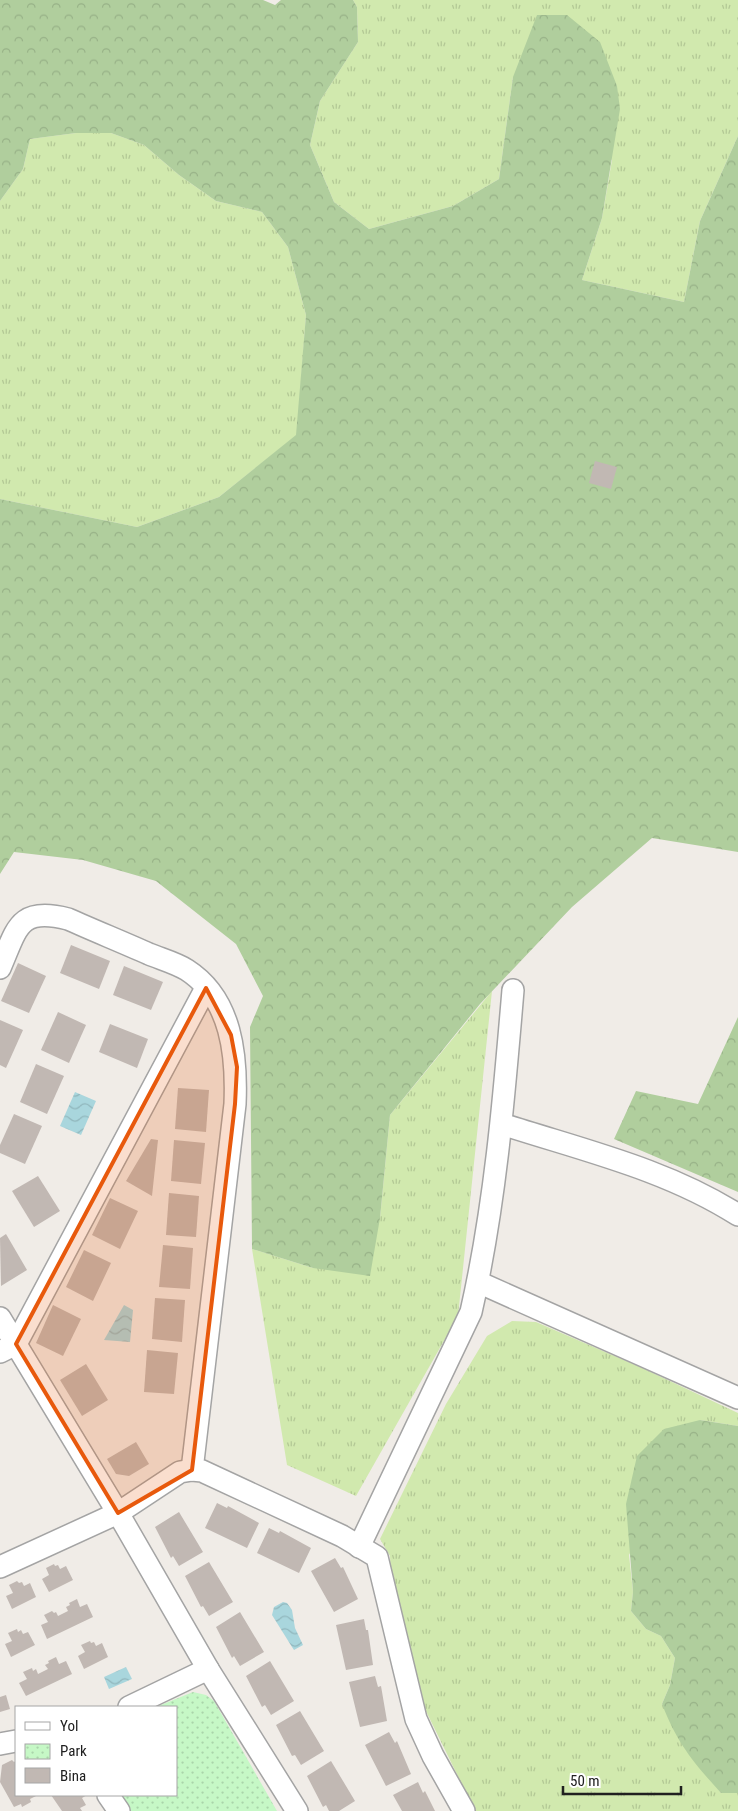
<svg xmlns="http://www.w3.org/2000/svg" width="738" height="1811" viewBox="0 0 738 1811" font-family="'Roboto Condensed',sans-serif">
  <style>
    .grass { fill: url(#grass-tufts) }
    .forest { fill: url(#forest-crowns) }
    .park { fill: url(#park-dots) }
    .water { fill: url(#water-waves) }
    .building { fill: #c1b8b3 }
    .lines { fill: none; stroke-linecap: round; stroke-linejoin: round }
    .minor-casing { stroke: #a4a4a4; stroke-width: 24 }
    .minor { stroke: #fff; stroke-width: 21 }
    .marked { fill: #e8590c; fill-opacity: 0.2; stroke: #e8590c; stroke-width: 4; stroke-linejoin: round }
  </style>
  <defs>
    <pattern id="grass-tufts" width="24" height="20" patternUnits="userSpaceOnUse" patternTransform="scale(1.25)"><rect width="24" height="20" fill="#d1e9ae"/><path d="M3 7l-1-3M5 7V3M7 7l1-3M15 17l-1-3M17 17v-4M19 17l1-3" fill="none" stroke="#b3c895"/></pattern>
    <pattern id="forest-crowns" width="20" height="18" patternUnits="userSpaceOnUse" patternTransform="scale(1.25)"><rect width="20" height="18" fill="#b0ce9d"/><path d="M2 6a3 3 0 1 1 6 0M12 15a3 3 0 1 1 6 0" fill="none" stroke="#97b187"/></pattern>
    <pattern id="park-dots" width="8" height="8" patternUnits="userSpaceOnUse" patternTransform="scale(1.25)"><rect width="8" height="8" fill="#c6f8c6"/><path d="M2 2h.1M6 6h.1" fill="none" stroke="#aad4aa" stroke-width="1.8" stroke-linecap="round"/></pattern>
    <pattern id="water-waves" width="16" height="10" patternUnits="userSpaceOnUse" patternTransform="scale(1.25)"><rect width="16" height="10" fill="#a9d6dd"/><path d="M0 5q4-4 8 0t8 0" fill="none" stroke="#91b7bd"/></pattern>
  </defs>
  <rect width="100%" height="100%" fill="#f0ece7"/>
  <g class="grass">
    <polygon points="353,0 738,0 738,136 700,221 684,302 582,280 602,218 612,160 513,77 499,179 453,206 369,229 334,202 310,145 320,101 358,42 357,7"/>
    <polygon points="76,133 111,133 144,145 179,175 216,201 262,212 288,247 306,315 297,435 219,497 137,527 0,499 0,201 23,169 30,139"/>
    <polygon points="492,991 458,1316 356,1496 287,1465 252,1249 313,1268 380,1218 390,1115"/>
    <polygon points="512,1321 536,1322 640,1367 738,1413 738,1426 700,1420 629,1555 633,1592 631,1611 646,1629 661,1636 675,1658 670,1685 662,1704 721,1793 738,1793 738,1811 475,1811 421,1701 391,1585 390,1556 380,1539 446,1404 487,1336"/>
  </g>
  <g class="forest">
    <polygon points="0,0 263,0 275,5 281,0 353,0 357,7 358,42 320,101 310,145 334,202 369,229 453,206 499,179 513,77 537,15 567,15 600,42 617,86 620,109 602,218 582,280 684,302 700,221 738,136 738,852 652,838 572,907 480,1004 390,1115 380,1218 370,1276 313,1268 252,1249 250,1027 263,996 236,944 156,881 83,860 14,852 0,874 0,499 137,527 219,497 296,435 306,315 288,247 262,212 216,201 179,175 144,145 111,133 76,133 30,139 23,169 0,201"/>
    <polygon points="738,1017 738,1192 614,1139 636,1091 698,1104"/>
    <path d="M700,1420L738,1426V1793H721C693,1762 677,1743 662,1704L670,1685L675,1658L661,1636L646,1629L631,1611L633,1592L626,1504L637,1456L664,1429Z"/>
  </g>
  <polygon class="park" points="193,1692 206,1695 214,1701 277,1811 129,1811 119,1795 176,1795 176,1707 156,1707"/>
  <g class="water">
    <polygon points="75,1092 96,1101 81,1135 60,1126"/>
    <polygon points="124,1305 133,1310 130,1342 104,1340"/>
    <polygon points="283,1602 287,1603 292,1610 295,1628 303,1645 294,1650 292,1647 272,1615 274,1607"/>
    <polygon points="126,1667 132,1679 109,1689 104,1677"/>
  </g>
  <g class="building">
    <polygon points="595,461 617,467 611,489 589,483"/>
    <polygon points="71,945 110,961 99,989 60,973"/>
    <polygon points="18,963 46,976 29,1013 1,1001"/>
    <polygon points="124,966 163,982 151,1010 113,995"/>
    <polygon points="58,1012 86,1025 69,1063 41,1050"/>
    <polygon points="0,1020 23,1030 6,1068 0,1065"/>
    <polygon points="110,1024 148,1039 137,1068 99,1052"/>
    <polygon points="36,1064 64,1076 47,1114 20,1102"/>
    <polygon points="178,1088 209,1090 206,1132 175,1129"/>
    <polygon points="14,1114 42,1126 25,1164 0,1153 0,1145"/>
    <polygon points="151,1139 158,1140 152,1196 126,1181"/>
    <polygon points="174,1140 205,1143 201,1184 171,1181"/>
    <polygon points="38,1176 60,1211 34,1227 12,1191"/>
    <polygon points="169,1193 199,1196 196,1237 166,1235"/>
    <polygon points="110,1198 138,1211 120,1249 92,1235"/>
    <polygon points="6,1234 27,1270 1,1286 0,1238"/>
    <polygon points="163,1245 193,1248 190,1289 159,1287"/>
    <polygon points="84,1250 111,1263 93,1301 66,1287"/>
    <polygon points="155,1298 185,1300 182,1342 152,1339"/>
    <polygon points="53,1305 81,1319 63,1356 36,1343"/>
    <polygon points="147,1350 178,1353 174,1394 144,1392"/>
    <polygon points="86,1364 108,1400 82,1416 60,1380"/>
    <polygon points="136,1442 149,1464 129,1476 116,1474 107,1459"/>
    <polygon points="217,1503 227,1508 228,1506 259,1523 247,1548 205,1528"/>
    <polygon points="179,1512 203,1552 179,1566 173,1556 171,1558 155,1527"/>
    <polygon points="269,1528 279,1533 280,1531 311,1548 299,1573 257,1553"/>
    <polygon points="335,1558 341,1568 343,1567 358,1599 334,1612 311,1571"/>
    <polygon points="209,1562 233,1602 209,1616 203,1606 201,1607 185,1576"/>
    <polygon points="54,1564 55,1566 58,1565 60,1569 66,1566 73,1580 49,1592 42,1579 49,1575 46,1568"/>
    <polygon points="17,1581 19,1583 22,1582 24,1586 30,1583 36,1597 12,1609 6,1596 13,1593 9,1585"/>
    <polygon points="77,1599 80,1607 87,1604 93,1617 47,1639 41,1625 48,1622 44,1615 52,1611 54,1613 56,1612 58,1616 68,1611 66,1607 70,1605 69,1603"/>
    <polygon points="240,1612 264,1652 240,1666 234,1656 232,1658 216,1627"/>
    <polygon points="364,1619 366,1630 368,1630 373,1665 346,1670 336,1625"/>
    <polygon points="17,1629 18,1632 21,1630 23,1634 28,1632 35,1645 11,1657 5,1644 12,1641 8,1633"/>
    <polygon points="90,1641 91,1643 94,1642 96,1646 102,1643 108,1657 84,1669 78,1656 85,1652 81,1645"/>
    <polygon points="56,1657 59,1664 66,1661 72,1674 26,1696 19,1683 27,1679 23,1672 32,1668 33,1671 36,1669 38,1674 48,1669 45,1665 49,1663 48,1661"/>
    <polygon points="270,1661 294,1701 271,1715 265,1705 262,1707 246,1676"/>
    <polygon points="375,1676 378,1687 381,1686 387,1721 360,1727 349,1682"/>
    <polygon points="6,1695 10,1709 0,1712 0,1697"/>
    <polygon points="300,1711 324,1751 301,1765 295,1755 292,1756 276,1725"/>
    <polygon points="389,1732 395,1743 397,1741 411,1774 386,1786 365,1745"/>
    <polygon points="12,1760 14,1762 16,1761 16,1795 36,1796 30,1799 31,1802 22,1807 21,1804 14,1807 0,1782 2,1765"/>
    <polygon points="331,1761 355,1801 339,1811 329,1811 326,1805 323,1807 307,1776"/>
    <polygon points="418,1782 423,1793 425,1791 435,1811 402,1811 393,1795"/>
    <polygon points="51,1795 87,1795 82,1798 86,1805 80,1808 82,1811 62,1811"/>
  </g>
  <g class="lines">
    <g class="minor-casing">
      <g id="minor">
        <path d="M0,968C17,929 18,906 68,919C95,931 122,942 149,954C161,959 176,963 187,970C232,999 237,1056 235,1104L192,1470"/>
        <path d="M502,1124C582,1150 666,1169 738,1215"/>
        <polyline points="478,1282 738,1398"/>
        <polyline points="0,1318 118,1513 0,1567"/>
        <polyline points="0,1352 16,1344 206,988"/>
        <path d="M359,1547L471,1312C495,1207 504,1098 513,990"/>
        <polyline points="208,1669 297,1811"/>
        <polyline points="129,1707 208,1669 118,1513 180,1472 192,1470 202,1471 342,1536 377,1557 416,1719 433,1756 464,1811"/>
        <polyline points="0,1744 16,1741"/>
        <polyline points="108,1795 119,1811"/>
      </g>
    </g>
    <use href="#minor" class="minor"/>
  </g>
  <path class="marked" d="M206,988L231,1035L237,1067L235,1104L192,1470L118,1513L16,1344Z"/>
  <rect x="15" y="1706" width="162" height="90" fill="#ffffff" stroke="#a6a6a6"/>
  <rect x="25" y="1722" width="25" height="8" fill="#ffffff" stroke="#a6a6a6"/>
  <text x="60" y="1731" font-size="15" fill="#202020">Yol</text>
  <rect x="25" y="1744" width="25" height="15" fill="url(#park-dots)" stroke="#a6a6a6"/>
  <text x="60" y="1756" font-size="15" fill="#202020">Park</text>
  <rect x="25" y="1768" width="25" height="15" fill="#c1b8b3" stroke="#a6a6a6"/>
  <text x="60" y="1781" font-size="15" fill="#202020">Bina</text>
  <path d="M563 1786v8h118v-8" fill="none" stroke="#202020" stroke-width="2.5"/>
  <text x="570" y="1786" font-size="15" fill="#202020" stroke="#ffffff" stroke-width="4" paint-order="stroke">50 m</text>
</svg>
